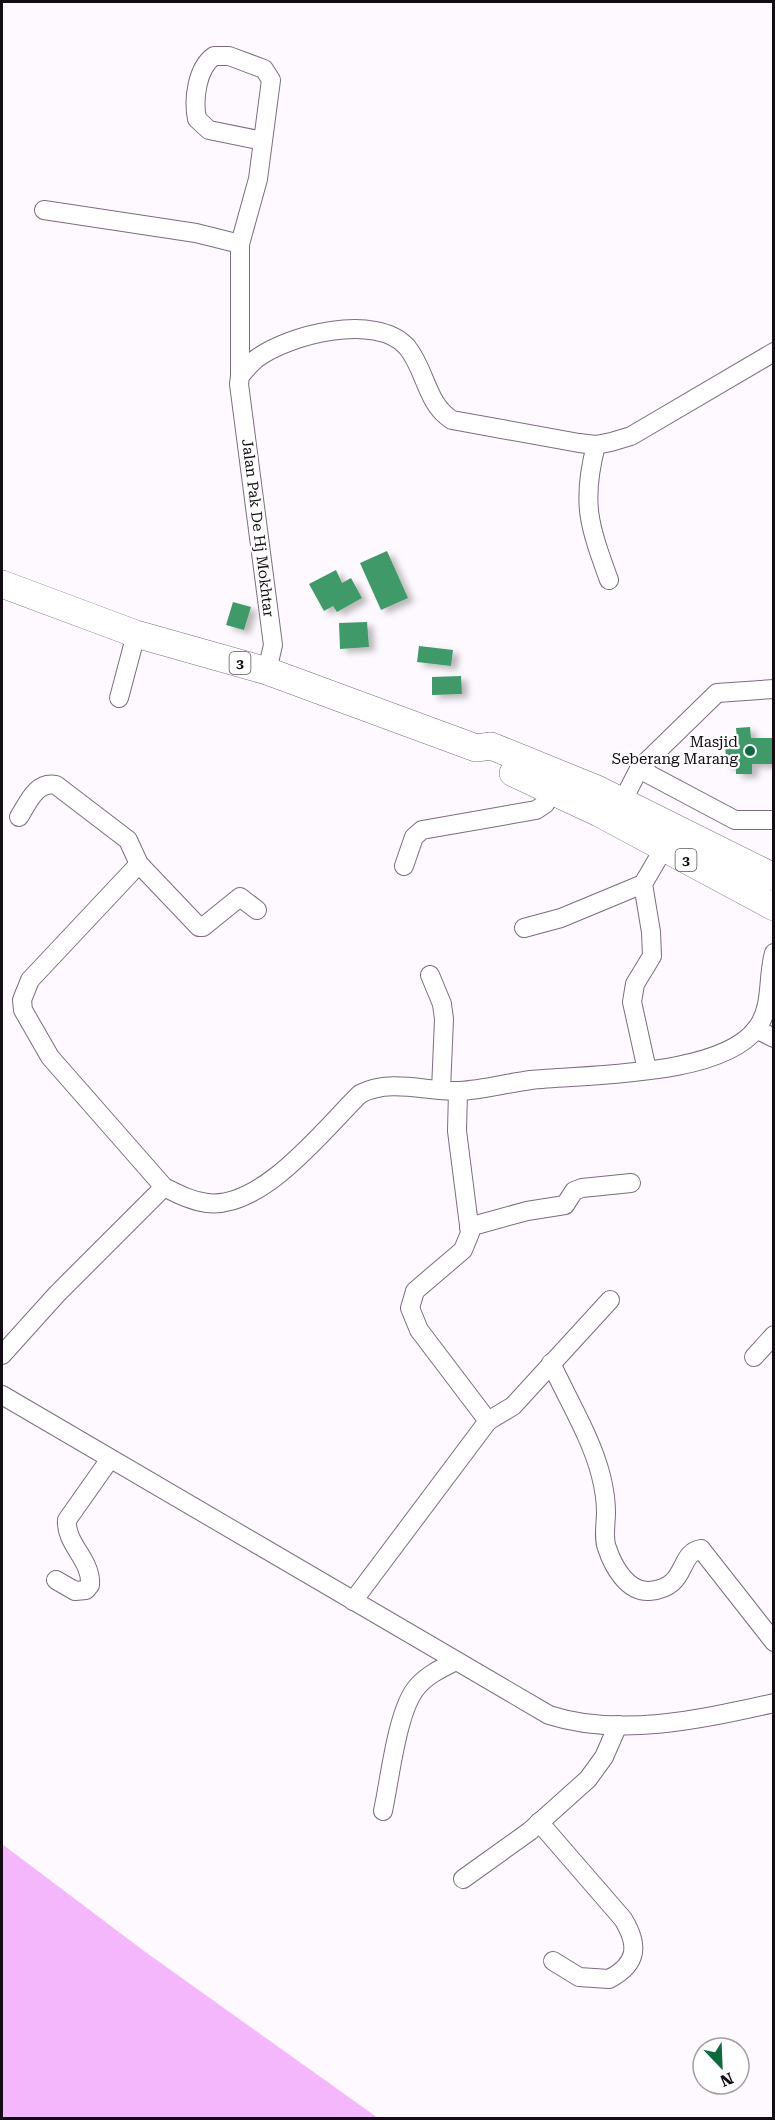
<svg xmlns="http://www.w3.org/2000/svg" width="775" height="2120" viewBox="0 0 775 2120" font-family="'Roboto Serif',serif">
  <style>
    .water { fill: #f5b7fc }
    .building { fill: #419967; filter: url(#shadow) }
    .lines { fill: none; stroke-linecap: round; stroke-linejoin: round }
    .minor-casing { stroke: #7e6b81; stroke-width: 20 }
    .highway-casing { stroke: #7e6b81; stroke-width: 28 }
    .minor { stroke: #fff; stroke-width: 18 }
    .highway { stroke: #fff; stroke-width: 27 }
    .poi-dot { fill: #0f6b3f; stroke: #fff; stroke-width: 2 }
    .labels { text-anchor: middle; stroke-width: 4.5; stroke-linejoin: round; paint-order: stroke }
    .shield { fill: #fff; stroke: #5a555a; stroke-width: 1.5 }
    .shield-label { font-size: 14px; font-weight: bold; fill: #130c14 }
    .street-label { font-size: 15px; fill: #130c14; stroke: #fff }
    .poi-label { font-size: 15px; fill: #130c14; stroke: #fff; text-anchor: end }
  </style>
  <defs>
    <filter id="shadow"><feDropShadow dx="6" dy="4" stdDeviation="3" flood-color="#0004"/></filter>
  </defs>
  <rect width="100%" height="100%" fill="#fef9fe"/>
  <polygon class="water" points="2,1844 144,1951 378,2118 2,2118"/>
  <g class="building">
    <polygon points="387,551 408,598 381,610 360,563"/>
    <polygon points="336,570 342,583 351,578 362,598 337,612 333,606 324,611 309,584"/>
    <polygon points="233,602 251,607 244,630 226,625"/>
    <polygon points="367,622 369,647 340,649 339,623"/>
    <polygon points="419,646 453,650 451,666 417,662"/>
    <polygon points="461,676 462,694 432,695 432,677"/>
    <polygon points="750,727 751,738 774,738 774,764 752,764 752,774 736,774 736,766 726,766 725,739 737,739 736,728"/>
  </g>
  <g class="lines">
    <g class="minor-casing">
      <g id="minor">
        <polyline points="44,210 196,233 240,244 240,376"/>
        <path d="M240,244L258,179L271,80L264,69L229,56H214C197,68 193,99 197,119L209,130L263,141"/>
        <path d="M596,445C581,503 589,525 609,580"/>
        <path d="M267,671L273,645L239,384L240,376C245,370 250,364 256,359C287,335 376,312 407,347C426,370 426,404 452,420L579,443L596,445L611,442L631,436L774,352"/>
        <polyline points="119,698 136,634"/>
        <polyline points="639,769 735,820 774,820"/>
        <polyline points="622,802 639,769 717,693 774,689"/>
        <path d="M19,817C28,803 36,781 56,785L128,840L139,864L199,927H203L240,897L257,910"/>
        <path d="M139,864L30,980L22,1000L23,1010L50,1057L164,1187C178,1194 191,1201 207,1203C262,1210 324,1129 360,1094C391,1078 426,1092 459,1091C483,1090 507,1083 531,1080C588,1074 721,1077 757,1028C773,1007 767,977 774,953"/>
        <polyline points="404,866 414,837 422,830 536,810 545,804 552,792"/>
        <polyline points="524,928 561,918 643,884"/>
        <polyline points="430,975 442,1004 444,1019 441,1090"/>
        <polyline points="756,1029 774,1038"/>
        <polyline points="647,1070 632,1002 635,984 652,956 651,932 643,884 664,848"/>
        <polyline points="469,1227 527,1211 565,1205 574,1191 582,1188 631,1183"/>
        <polyline points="2,1355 57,1294 164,1187"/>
        <polyline points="754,1357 774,1335"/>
        <path d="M551,1363C567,1398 592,1439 601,1476C604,1488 606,1500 606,1512C606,1523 603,1538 607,1548C613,1566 627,1592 649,1591C689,1588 677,1553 701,1549L774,1642"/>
        <path d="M2,1395L549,1715C620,1738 702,1719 774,1703"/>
        <polyline points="488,1421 513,1406 610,1300"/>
        <path d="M56,1580L75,1591L86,1590L90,1585C92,1560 65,1544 67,1520L110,1459"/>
        <polyline points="353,1601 488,1421 419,1330 410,1308 415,1291 463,1250 470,1233 457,1131 458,1091"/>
        <path d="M383,1811C390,1779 397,1710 417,1687C427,1675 442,1668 456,1661"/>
        <path d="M539,1822L623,1919C639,1945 638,1964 609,1979L579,1977L553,1961"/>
        <polyline points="463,1879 530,1831 588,1779 604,1757 618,1725"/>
      </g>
    </g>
    <g class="highway-casing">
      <g id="highway">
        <polyline points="2,584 136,634 267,671 476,748 491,746 597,789 774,877"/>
        <polyline points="513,773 599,813 774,907"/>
      </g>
    </g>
    <use href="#minor" class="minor"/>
    <use href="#highway" class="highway"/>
  </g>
  <circle class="poi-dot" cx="750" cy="751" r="6"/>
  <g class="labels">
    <g class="shield">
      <rect x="229.5" y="652" width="21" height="22" rx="4.5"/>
      <rect x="675.5" y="849" width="21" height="22" rx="4.5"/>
    </g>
    <g class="shield-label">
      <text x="240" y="668">3</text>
      <text x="686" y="865">3</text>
    </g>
    <g class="street-label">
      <text transform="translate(258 528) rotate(83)" y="5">Jalan Pak De Hj Mokhtar</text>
    </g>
    <g class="poi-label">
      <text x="738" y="747">Masjid<tspan x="738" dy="17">Seberang Marang</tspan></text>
    </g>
  </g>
  <rect width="775" height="2120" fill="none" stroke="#130c14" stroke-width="6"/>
  <g transform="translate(721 2066) rotate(157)"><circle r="28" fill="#ffffff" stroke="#a19ea1" stroke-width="1.5"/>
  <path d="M0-4.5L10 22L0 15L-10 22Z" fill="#0f6b3f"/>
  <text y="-9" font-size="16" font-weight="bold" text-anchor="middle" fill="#130c14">N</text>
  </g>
</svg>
